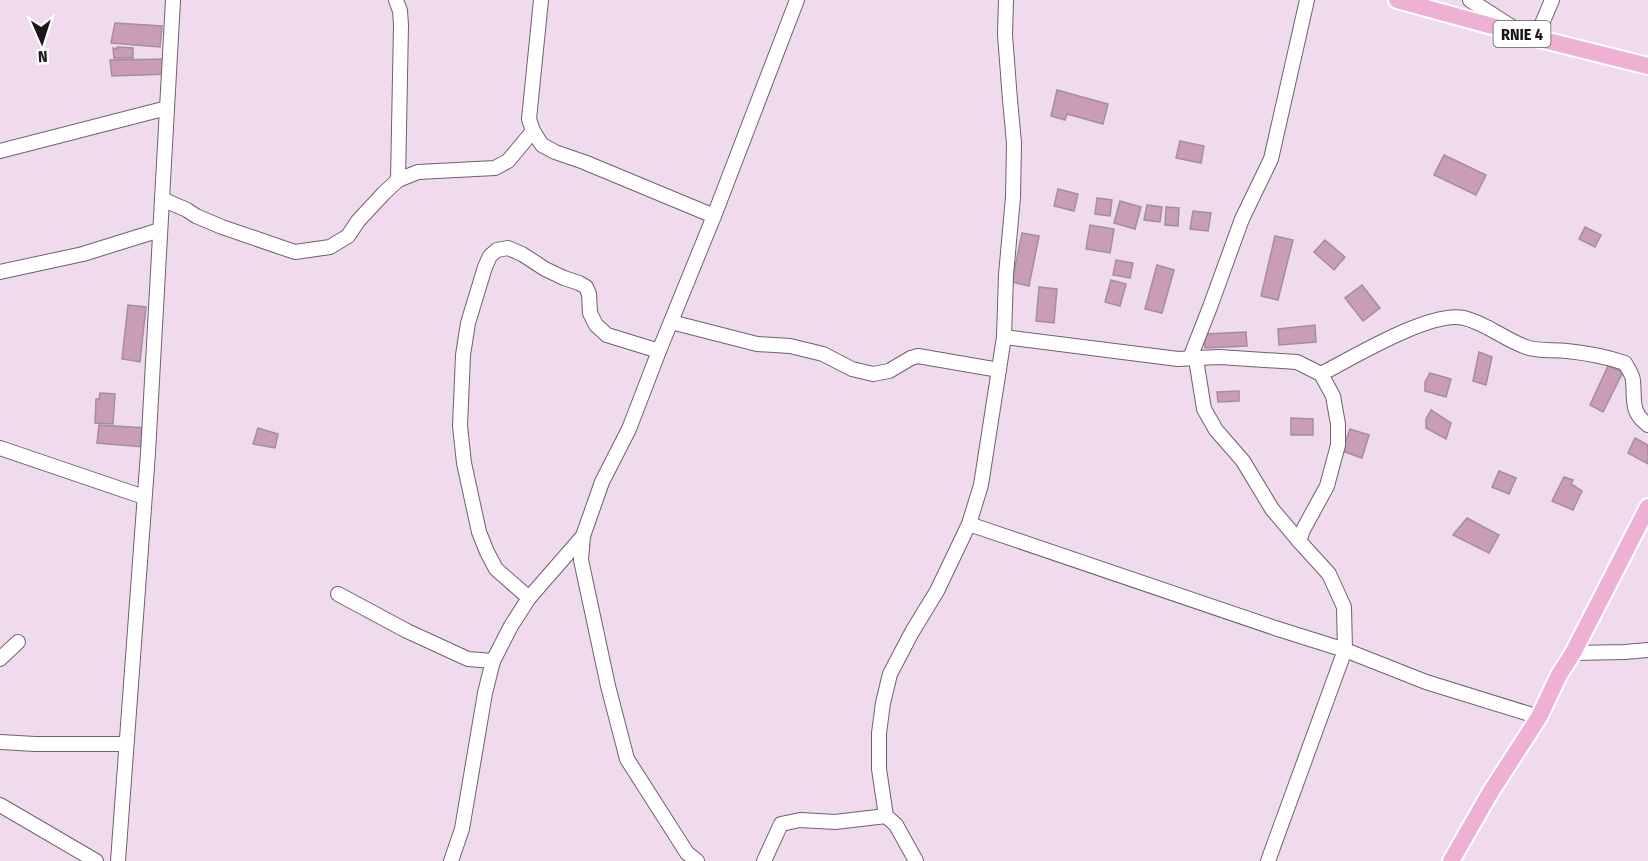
<svg xmlns="http://www.w3.org/2000/svg" width="1648" height="861" viewBox="0 0 1648 861" font-family="'Fira Sans Condensed',sans-serif">
  <style>
    .building { fill: #c99db7; stroke: #a58d9b; stroke-width: 1.5 }
    .lines { fill: none; stroke-linecap: round; stroke-linejoin: round }
    .minor-casing { stroke: #715f70; stroke-width: 16 }
    .major-casing { stroke: #fff; stroke-width: 20 }
    .minor { stroke: #fff; stroke-width: 14 }
    .major { stroke: #efb1d3; stroke-width: 16 }
    .labels { text-anchor: middle; stroke-width: 4.5; stroke-linejoin: round; paint-order: stroke }
    .shield { fill: #fff; stroke: #5f5a5f; stroke-width: 1.5 }
    .shield-label { font-size: 16px; font-weight: bold; fill: #1b141b }
  </style>
  <rect width="100%" height="100%" fill="#f0dbee"/>
  <g class="building">
    <polygon points="115,23 162,26 160,47 111,43"/>
    <polygon points="117,47 133,48 133,58 114,58 113,48 117,49"/>
    <polygon points="172,59 170,74 112,76 110,60"/>
    <polygon points="1057,90 1108,104 1103,124 1067,114 1065,120 1051,116"/>
    <polygon points="1180,141 1204,146 1201,163 1176,158"/>
    <polygon points="1444,155 1486,175 1476,195 1434,175"/>
    <polygon points="1058,189 1078,194 1074,211 1054,206"/>
    <polygon points="1097,198 1112,200 1110,216 1095,214"/>
    <polygon points="1120,201 1141,207 1135,229 1114,223"/>
    <polygon points="1147,205 1162,207 1160,222 1144,220"/>
    <polygon points="1166,207 1179,208 1178,226 1165,225"/>
    <polygon points="1193,211 1211,213 1208,231 1190,229"/>
    <polygon points="1090,225 1114,229 1110,253 1086,249"/>
    <polygon points="1585,227 1601,235 1595,247 1579,239"/>
    <polygon points="1022,233 1039,236 1029,286 1012,282"/>
    <polygon points="1275,236 1293,240 1278,300 1261,296"/>
    <polygon points="1325,240 1345,257 1334,270 1314,252"/>
    <polygon points="1116,260 1133,263 1130,278 1113,275"/>
    <polygon points="1157,265 1174,270 1162,313 1145,309"/>
    <polygon points="1111,280 1126,284 1120,306 1105,302"/>
    <polygon points="1362,285 1380,308 1363,321 1345,298"/>
    <polygon points="1039,287 1057,289 1054,323 1036,321"/>
    <polygon points="128,305 146,307 140,362 122,359"/>
    <polygon points="1315,325 1316,342 1279,345 1278,329"/>
    <polygon points="1246,332 1247,346 1205,348 1204,334"/>
    <polygon points="1479,352 1492,357 1486,385 1473,381"/>
    <polygon points="1608,366 1623,372 1603,412 1590,405"/>
    <polygon points="1430,373 1451,379 1446,397 1425,391 1425,382"/>
    <polygon points="1239,391 1239,401 1218,402 1217,392"/>
    <polygon points="100,393 115,394 113,424 95,423 96,399 99,399"/>
    <polygon points="1431,410 1451,423 1446,439 1426,428 1426,419"/>
    <polygon points="1291,418 1313,419 1313,435 1291,435"/>
    <polygon points="99,425 146,428 144,447 97,443"/>
    <polygon points="258,428 278,434 275,448 253,444"/>
    <polygon points="1350,429 1369,435 1362,458 1342,451"/>
    <polygon points="1635,438 1648,445 1648,464 1628,453"/>
    <polygon points="1499,471 1516,478 1509,494 1492,487"/>
    <polygon points="1564,477 1573,480 1571,484 1582,491 1573,510 1552,501"/>
    <polygon points="1467,518 1499,535 1489,553 1453,535"/>
  </g>
  <g class="lines">
    <g class="minor-casing">
      <g id="minor">
        <polyline points="396,0 400,11 401,25 398,180"/>
        <polyline points="541,0 529,119 533,131 542,145 555,152 584,162 714,216"/>
        <polyline points="1006,0 1005,35 1010,100 1014,143 1013,197 1006,275 1004,337 981,485 969,524 1275,628 1345,650 1426,682 1539,717"/>
        <polyline points="1470,0 1515,29"/>
        <polyline points="1536,38 1552,0"/>
        <polyline points="0,151 167,108"/>
        <polyline points="162,199 187,210 196,216 222,227 295,252 330,247 348,236 358,221 384,193 398,180 418,172 495,168 508,161 533,131"/>
        <polyline points="0,272 83,254 160,230"/>
        <polyline points="671,322 757,344 790,346 823,354 852,369 873,374 889,371 911,358 918,356 999,370"/>
        <polyline points="1004,337 1178,359 1219,357 1297,362 1321,374 1333,396 1338,424 1338,445 1327,486 1303,530 1299,541 1329,574 1344,607 1345,650 1268,861"/>
        <polyline points="1190,358 1210,307 1242,219 1271,159 1307,0"/>
        <polyline points="1196,359 1204,409 1216,430 1243,461 1272,509 1299,541"/>
        <path d="M1321,374C1352,358 1431,310 1464,318C1486,323 1505,340 1526,347C1540,352 1553,349 1567,351C1587,353 1607,357 1625,363C1628,369 1633,375 1633,381C1635,400 1630,412 1648,425"/>
        <polyline points="0,448 144,497"/>
        <polyline points="338,594 407,631 468,659 493,661"/>
        <polyline points="529,598 496,569 487,552 479,532 464,463 460,426 463,355 468,323 485,267 490,256 497,250 508,248 522,254 545,269 564,278 579,283 586,287 589,294 590,313 596,325 607,335 659,351"/>
        <polyline points="1573,653 1625,652 1648,650"/>
        <polyline points="0,659 18,642"/>
        <polyline points="0,742 35,744 126,744"/>
        <polyline points="0,805 96,861"/>
        <polyline points="118,861 148,453 173,0"/>
        <polyline points="451,861 462,829 485,693 493,661 511,626 529,598 583,536"/>
        <polyline points="697,861 687,853 627,759 608,686 581,560 583,536 602,482 629,429 659,351 714,216 797,0"/>
        <polyline points="764,861 781,824 800,820 835,822 886,816"/>
        <polyline points="916,861 896,825 886,816 879,769 879,733 883,703 890,674 912,632 937,591 969,524"/>
      </g>
    </g>
    <g class="major-casing">
      <g id="major">
        <polyline points="1397,0 1536,38 1648,66"/>
        <polyline points="1451,861 1490,793 1539,717 1559,675 1573,653 1648,507"/>
      </g>
    </g>
    <use href="#minor" class="minor"/>
    <use href="#major" class="major"/>
  </g>
  <g class="labels">
    <rect class="shield" x="1493.5" y="21" width="57" height="26" rx="4.5"/>
    <g class="shield-label">
      <text x="1522" y="40">RNIE 4</text>
    </g>
  </g>
  <g transform="translate(42 42) rotate(177)" stroke="#ffffff" stroke-width="4.5" paint-order="stroke">
  <path d="M0-4.5L10 22L0 15L-10 22Z" fill="#1b141b"/>
  <text y="-9" font-size="16" font-weight="bold" text-anchor="middle" fill="#1b141b">N</text>
  </g>
</svg>
